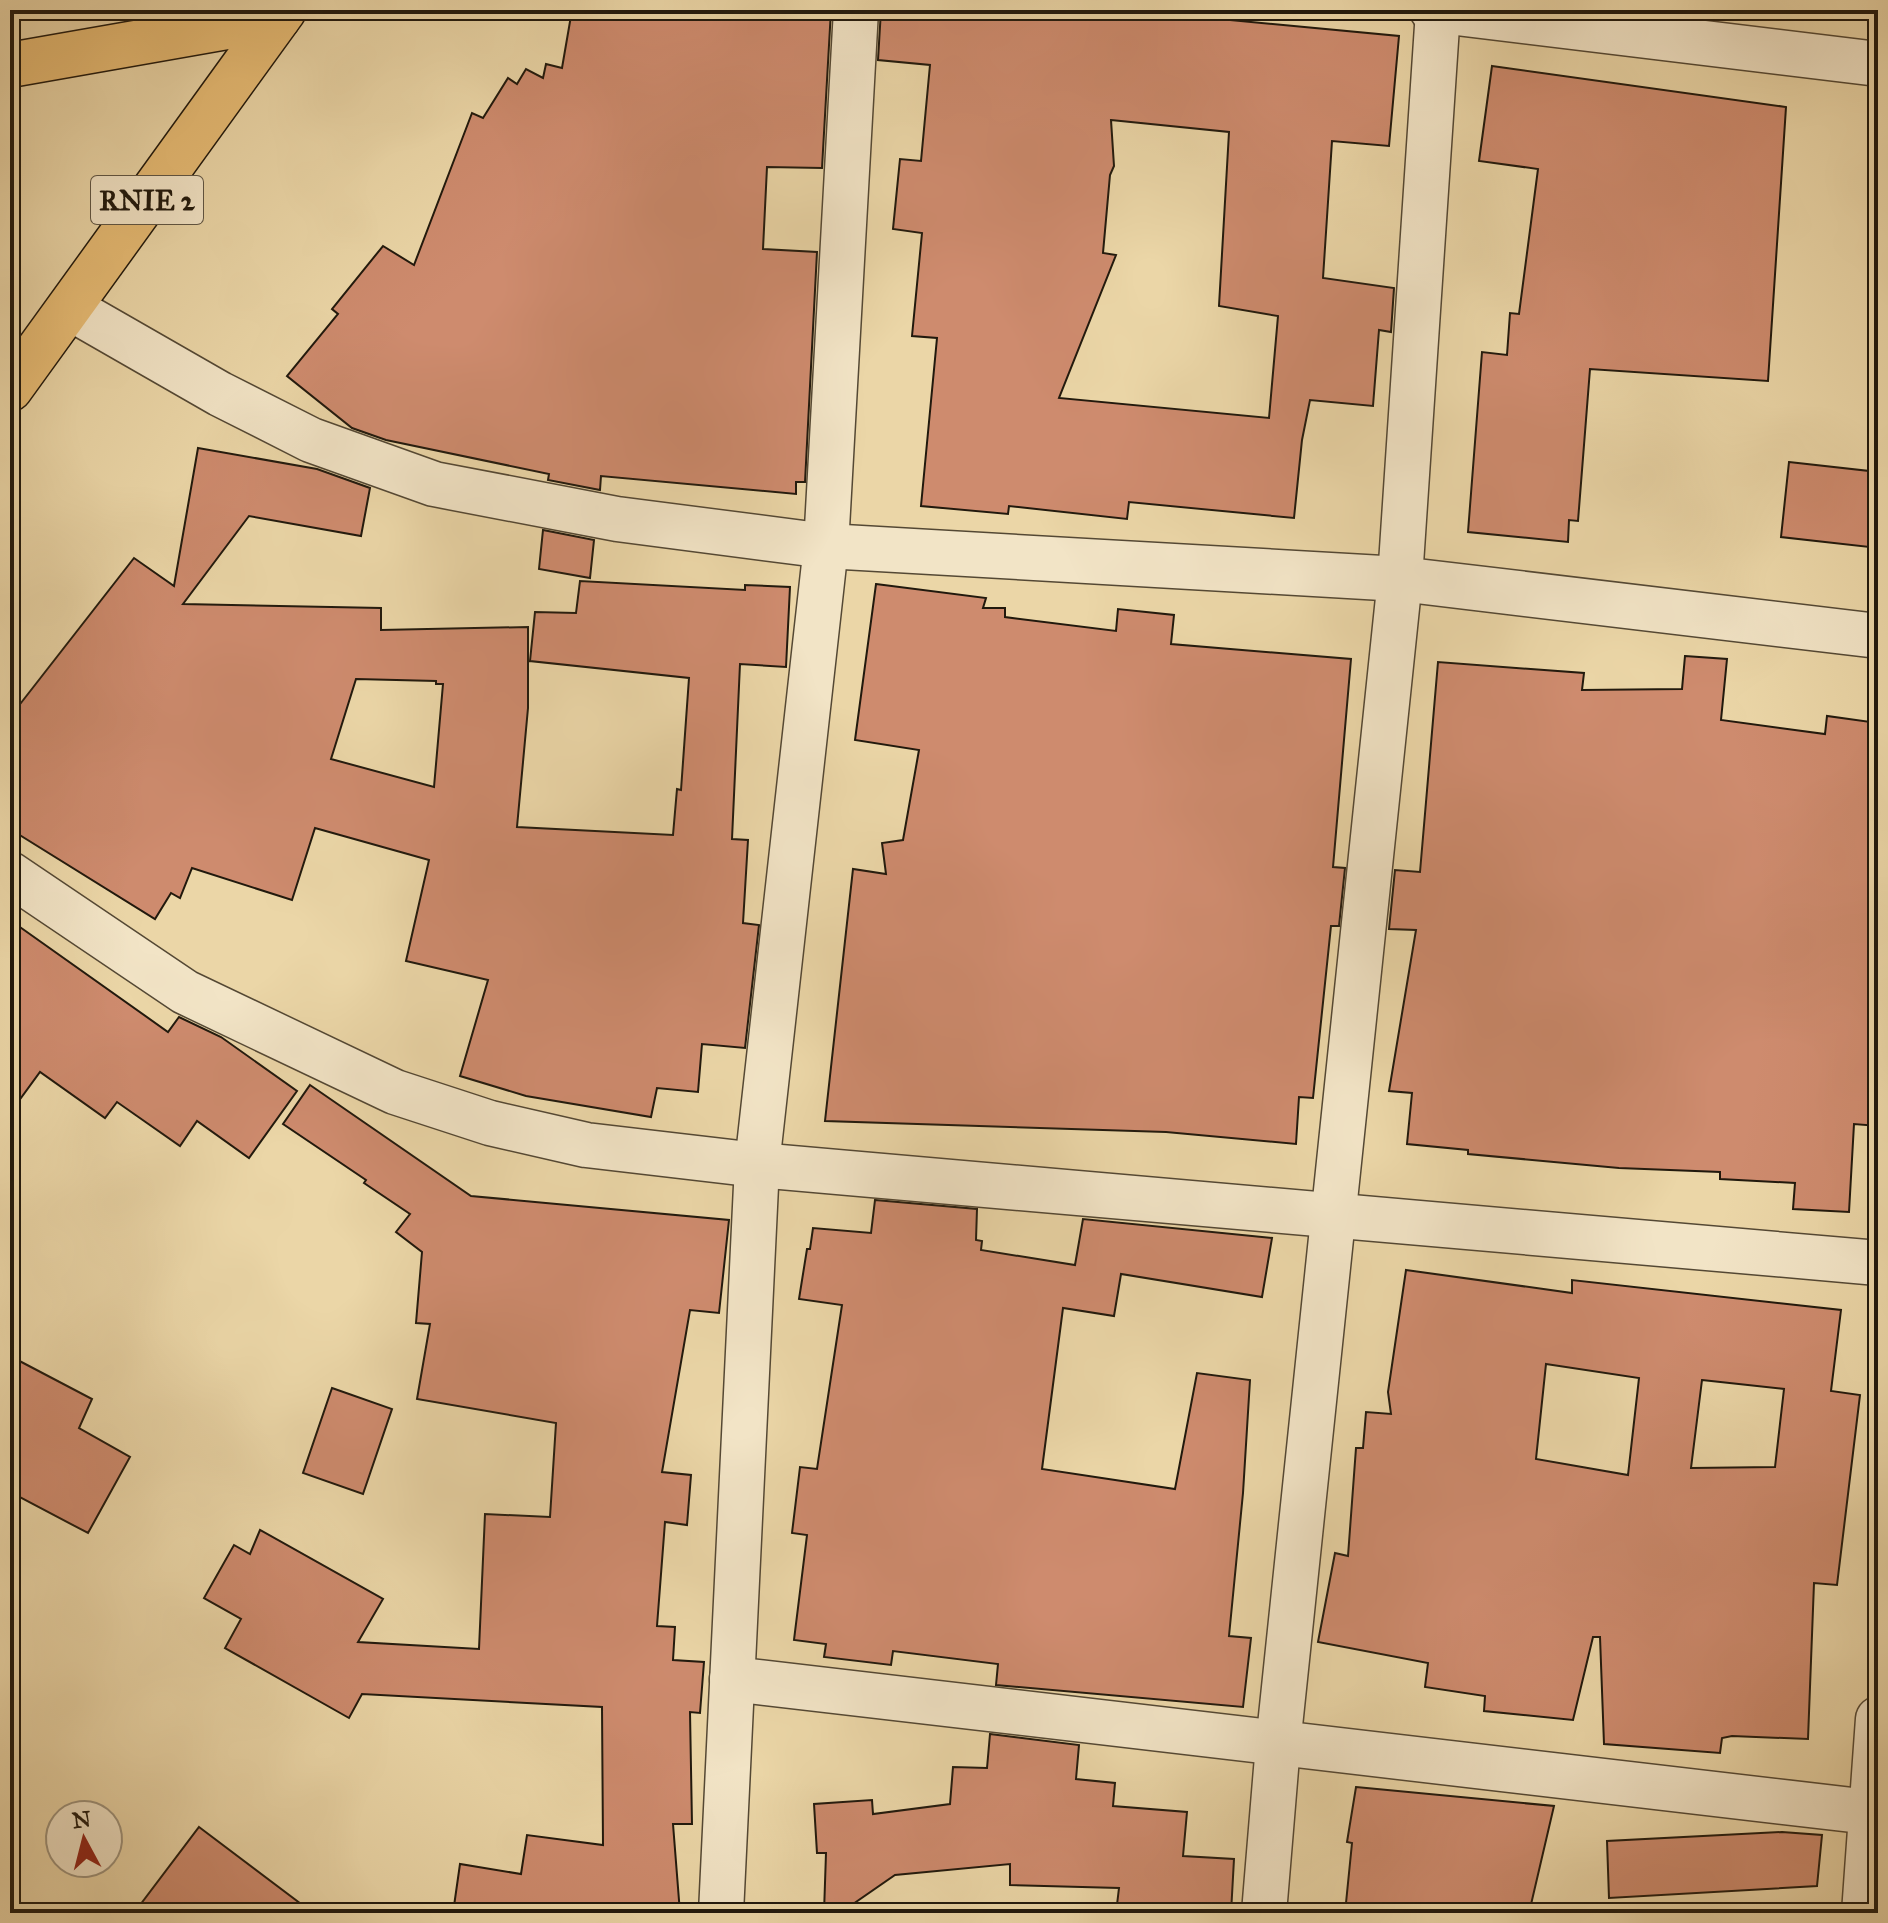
<svg xmlns="http://www.w3.org/2000/svg" width="1888" height="1923" viewBox="0 0 1888 1923" font-family="'IM FELL Great Primer',serif">
  <style>
    .building { fill: #ce8b6e; stroke: #21190d; stroke-width: 2; fill-rule: evenodd }
    .lines { fill: none; stroke-linecap: round; stroke-linejoin: round }
    .minor-casing { stroke: #544834; stroke-width: 47 }
    .primary-casing { stroke: #21190d; stroke-width: 47 }
    .minor { stroke: #f2e4c6; stroke-width: 44 }
    .primary { stroke: #e6bb74; stroke-width: 44 }
    .labels { text-anchor: middle; stroke-width: 7; stroke-linejoin: round; paint-order: stroke }
    .shield { fill: #f2e4c6; stroke: #605644; stroke-width: 2 }
    .shield-label { font-size: 28px; font-weight: bold; fill: #21190d }
  </style>
  <rect width="100%" height="100%" fill="#ebd6a7"/>
  <filter id="stains"><feTurbulence type="fractalNoise" baseFrequency=".0025" numOctaves="4"/><feColorMatrix values="0 0 0 0 .2 0 0 0 0 .09 0 0 0 0 .02 0 0 0 .5 -.17"/></filter>
  <radialGradient id="worn" r=".72"><stop offset=".6" stop-color="#630" stop-opacity="0"/><stop offset="1" stop-color="#630" stop-opacity=".3"/></radialGradient>
  <g class="building">
    <polygon points="572,10 831,10 822,168 767,167 763,249 817,252 805,482 796,482 796,494 601,476 600,490 548,480 549,474 386,440 352,428 287,376 338,314 332,309 383,246 414,265 472,113 483,118 508,78 517,84 526,69 543,78 546,64 562,68"/>
    <path d="M881,10H1125L1399,36L1389,146L1332,141L1323,278L1394,288L1391,332L1379,330L1373,406L1310,400L1302,440L1294,518L1129,502L1127,519L1009,506L1008,514L921,506L937,338L912,336L922,233L893,229L900,159L921,161L930,65L878,60ZM1111,120L1229,132L1219,306L1278,316L1269,418L1059,398L1116,255L1103,253L1110,175L1114,166Z"/>
    <polygon points="1492,66 1786,107 1768,381 1590,369 1578,521 1569,520 1568,542 1468,532 1482,352 1507,355 1510,313 1519,314 1538,169 1479,161"/>
    <path d="M198,448L317,469L370,488L361,536L249,516L183,604L381,608V630L528,627V708L517,827L673,835L677,789L681,790L689,678L530,661L535,612L576,613L580,581L745,590V585L790,587L786,667L740,664L732,839L748,840L743,923L759,925L745,1048L702,1044L698,1092L657,1088L651,1117L526,1096L460,1076L488,980L406,961L429,860L315,828L292,900L192,868L180,898L171,893L155,919L10,829V717L134,558L174,586ZM356,679L436,681V684H443L434,787L331,759Z"/>
    <polygon points="1789,462 1878,472 1878,548 1781,537"/>
    <polygon points="543,530 594,540 590,578 539,569"/>
    <polygon points="876,584 986,598 983,608 1005,608 1005,617 1116,631 1118,609 1174,615 1171,644 1351,659 1333,867 1345,868 1339,926 1331,926 1313,1098 1299,1097 1296,1144 1166,1132 825,1121 853,869 886,874 882,843 903,840 919,750 855,740"/>
    <polygon points="1685,656 1727,659 1721,720 1825,734 1827,716 1878,723 1878,1126 1854,1124 1849,1212 1793,1209 1795,1183 1720,1179 1720,1172 1619,1168 1468,1154 1468,1150 1407,1144 1412,1093 1389,1091 1416,930 1389,929 1395,870 1420,872 1438,662 1584,673 1582,690 1682,689"/>
    <polygon points="10,920 168,1032 179,1017 221,1037 297,1091 249,1158 197,1121 180,1146 117,1102 105,1118 40,1072 10,1113"/>
    <polygon points="310,1085 471,1196 729,1220 719,1313 690,1310 662,1472 691,1475 687,1525 665,1522 657,1626 675,1627 673,1660 704,1662 700,1713 690,1712 692,1824 673,1824 680,1913 453,1913 460,1864 521,1874 527,1835 603,1845 602,1707 362,1694 349,1718 225,1648 241,1619 204,1598 234,1545 250,1554 260,1530 383,1599 358,1642 479,1649 485,1514 550,1517 556,1423 417,1399 430,1324 416,1323 422,1252 396,1232 410,1214 364,1183 366,1180 283,1124"/>
    <polygon points="875,1200 977,1209 976,1240 982,1241 981,1250 1075,1265 1083,1219 1272,1238 1262,1297 1121,1274 1114,1316 1063,1308 1042,1469 1175,1489 1197,1373 1250,1380 1243,1493 1229,1636 1251,1638 1243,1707 996,1685 998,1664 893,1651 891,1665 824,1657 826,1644 794,1640 807,1535 792,1533 800,1467 817,1469 842,1305 799,1299 807,1249 810,1249 813,1228 871,1233"/>
    <path d="M1406,1270L1572,1293V1280L1841,1310L1831,1391L1860,1395L1837,1585L1814,1583L1808,1739L1732,1736L1722,1738L1720,1753L1604,1744L1600,1637H1593L1573,1720L1484,1711L1485,1696L1425,1687L1428,1663L1318,1642L1335,1553L1348,1556L1356,1448H1363L1366,1412L1391,1414L1388,1392ZM1546,1364L1639,1378L1628,1475L1536,1459ZM1702,1380L1784,1389L1775,1467L1691,1468Z"/>
    <polygon points="10,1356 92,1399 79,1428 130,1457 88,1533 10,1492"/>
    <polygon points="332,1388 392,1409 363,1494 303,1473"/>
    <polygon points="990,1734 1079,1745 1076,1779 1115,1783 1113,1806 1187,1812 1183,1856 1234,1859 1231,1913 1116,1913 1119,1888 1010,1885 1010,1864 895,1875 840,1913 824,1913 826,1853 817,1853 814,1804 872,1800 873,1814 950,1804 953,1767 987,1768"/>
    <polygon points="1356,1787 1554,1806 1529,1913 1345,1913 1352,1843 1347,1842"/>
    <polygon points="199,1827 313,1913 134,1913"/>
    <polygon points="1782,1832 1822,1835 1817,1886 1609,1898 1607,1841"/>
  </g>
  <g class="lines">
    <g class="minor-casing">
      <g id="minor">
        <polyline points="1432,10 1878,64"/>
        <polyline points="70,308 220,394 311,440 434,484 617,519 826,546 1400,579 1878,636"/>
        <polyline points="10,874 185,992 395,1092 490,1123 586,1145 757,1165 1878,1263"/>
        <polyline points="732,1679 1878,1813"/>
        <polyline points="721,1913 757,1165 826,546 856,10"/>
        <polyline points="1264,1913 1278,1745 1400,579 1438,11"/>
        <polyline points="1864,1913 1878,1719"/>
      </g>
    </g>
    <g class="primary-casing">
      <g id="primary">
        <polyline points="10,65 278,18"/>
        <polyline points="10,389 284,10"/>
      </g>
    </g>
    <use href="#minor" class="minor"/>
    <use href="#primary" class="primary"/>
  </g>
  <g class="labels">
    <rect class="shield" x="91" y="176" width="112" height="48" rx="6"/>
    <g class="shield-label">
      <text x="147" y="210">RNIE 2</text>
    </g>
  </g>
  <rect width="1888" height="1923" fill="none" stroke="#ebd6a7" stroke-width="40"/>
  <rect x="12" y="12" width="1864" height="1899" fill="none" stroke="#21190d" stroke-width="4"/>
  <rect x="20" y="20" width="1848" height="1883" fill="none" stroke="#21190d" stroke-width="2"/>
  <g transform="translate(84 1839) rotate(353)"><circle r="38" fill="#f2e4c6" stroke="#9e937c" stroke-width="2"/>
  <path d="M0-6L14 30L0 20L-14 30Z" fill="#8f2418"/>
  <text y="-12" font-size="22" font-weight="bold" text-anchor="middle" fill="#21190d">N</text>
  </g>
  <rect width="100%" height="100%" filter="url(#stains)"/>
  <rect width="100%" height="100%" fill="url(#worn)"/>
</svg>
